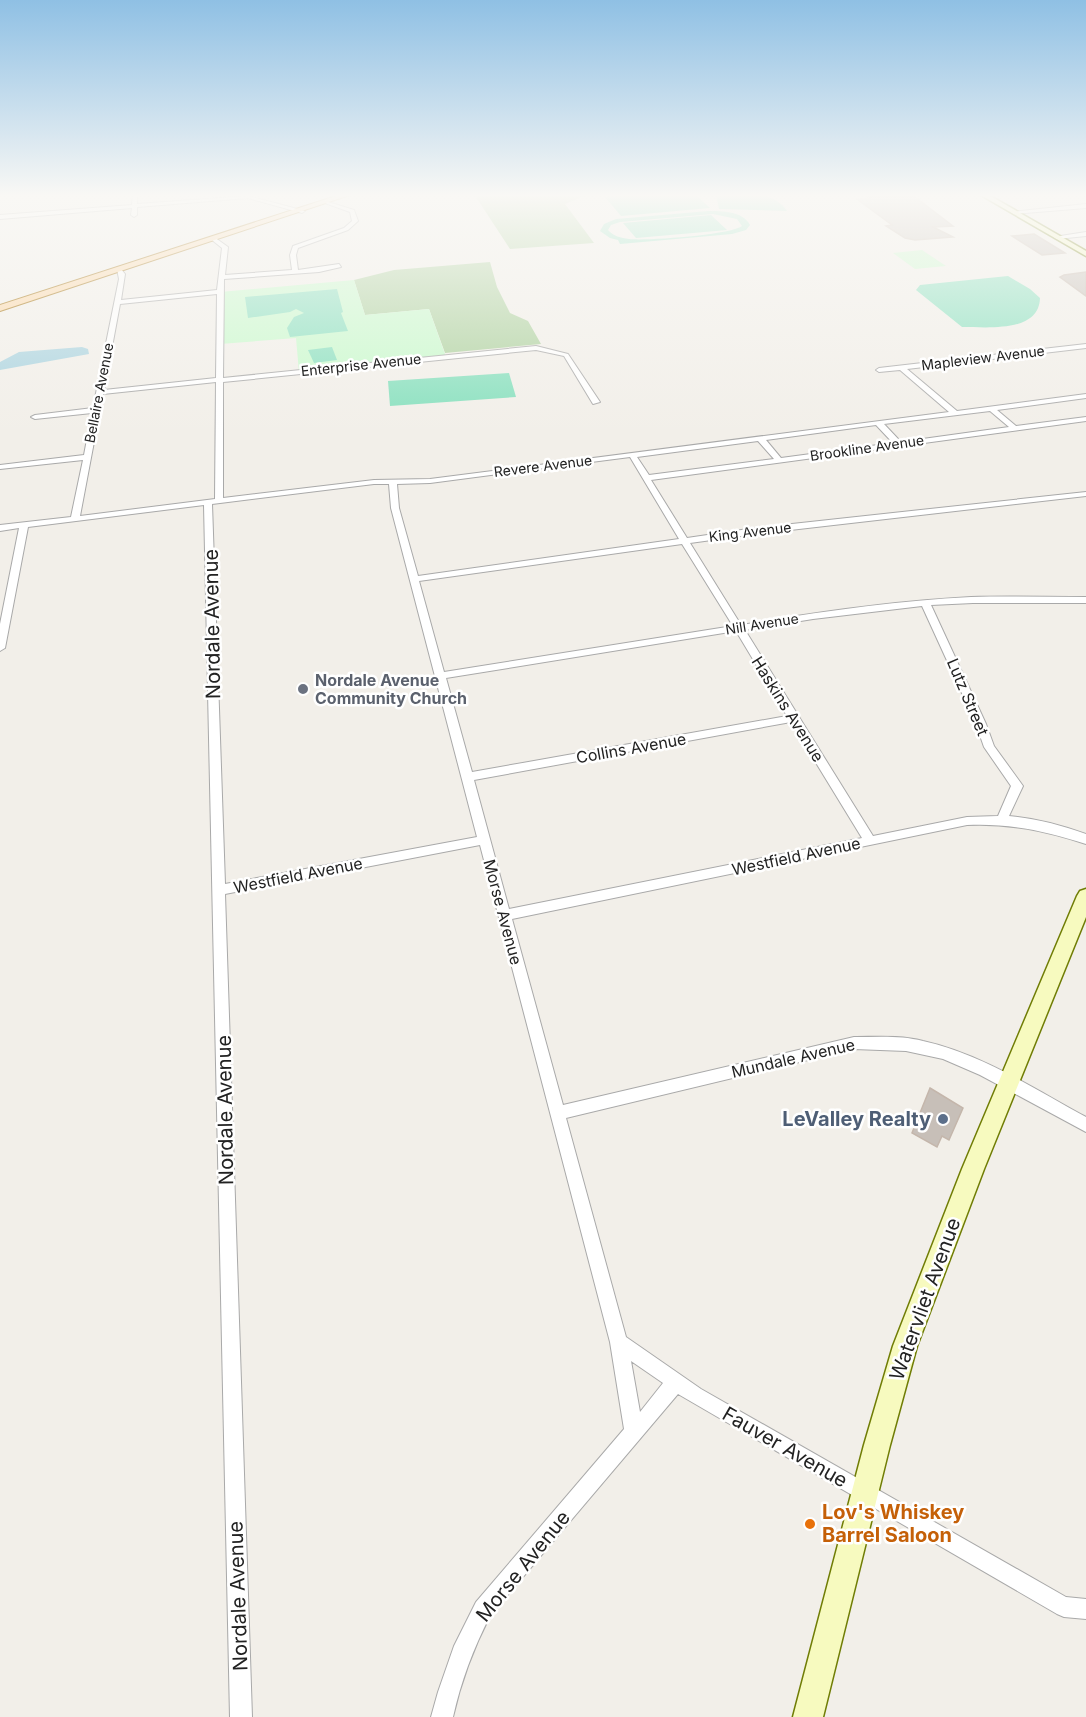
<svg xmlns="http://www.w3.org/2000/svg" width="1086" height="1717" viewBox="0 0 1086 1717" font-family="Inter,sans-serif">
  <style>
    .forest { fill: #add19e }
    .park { fill: #c8facc }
    .pitch { fill: #88e0be; fill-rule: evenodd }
    .water { fill: #aad3df }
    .building { fill: #c7bfb8; stroke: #c4b6ab; stroke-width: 1.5 }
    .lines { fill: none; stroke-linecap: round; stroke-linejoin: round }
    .street-casing { stroke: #a9a9a9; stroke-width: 2 }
    .secondary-casing { stroke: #707d05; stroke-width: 3 }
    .primary-casing { stroke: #a06b00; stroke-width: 2 }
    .street { fill: #fff; fill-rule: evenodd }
    .secondary { fill: #f7fabf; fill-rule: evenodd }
    .primary { fill: #fcd6a4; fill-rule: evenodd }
    .worship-dot { fill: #6b7280; stroke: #fff; stroke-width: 2 }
    .service-dot { fill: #5c6f8a; stroke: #fff; stroke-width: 2 }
    .food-dot { fill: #e8710a; stroke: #fff; stroke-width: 2 }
    .labels { text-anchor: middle; stroke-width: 5; stroke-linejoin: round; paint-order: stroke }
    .far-street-label { font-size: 14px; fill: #222; stroke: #fff }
    .worship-label { font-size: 16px; font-weight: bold; fill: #5b616d; stroke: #fff; text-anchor: start }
    .street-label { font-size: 16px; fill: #222; stroke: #fff }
    .near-street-label { font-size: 20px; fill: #222; stroke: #fff }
    .near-service-label { font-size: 20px; font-weight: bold; fill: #4e5e75; stroke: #fff; text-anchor: end }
    .near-food-label { font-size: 20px; font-weight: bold; fill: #c56008; stroke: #fff; text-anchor: start }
  </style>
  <rect width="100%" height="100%" fill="#f2efe9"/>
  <g class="forest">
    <polygon points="474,194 589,194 565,204 594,243 510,249"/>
    <polygon points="490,262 497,287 510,313 528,321 541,344 445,353 429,309 365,315 354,280 394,270"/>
  </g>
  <g class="park">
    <polygon points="922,250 946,266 915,269 893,253"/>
    <polygon points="354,280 365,315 429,309 446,357 299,372 296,338 220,344 220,292"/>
  </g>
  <g class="pitch">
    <polygon points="650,194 695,194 710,208 621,216 605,197"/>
    <path d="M716,194C740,194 772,188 787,211L719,209Z"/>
    <path d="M708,211C722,211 743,211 750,225L746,230L732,234L620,244L618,240L610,238L600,231L604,224L616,219ZM713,214L737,219L742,226C730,235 646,241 629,239C621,238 613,236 608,230L611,225L620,222Z"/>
    <polygon points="711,215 727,230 636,238 623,223"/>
    <path d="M1008,276L1030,289L1040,298C1039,333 988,327 962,327L916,290L920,285Z"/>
    <polygon points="337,289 343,312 341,313 348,331 290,337 287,328 294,317 304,313 296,309 290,312 248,318 245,297"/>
    <polygon points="332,347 337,360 314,363 308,350"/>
    <polygon points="509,373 516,397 390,406 388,381"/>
  </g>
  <polygon class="water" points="82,347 88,349 89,354 0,370 0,362 19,352"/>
  <g class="building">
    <polygon points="864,194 911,194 953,226 933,227 953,237 915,240 905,238 886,226 892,225 857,199 870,198"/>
    <polygon points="1034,234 1065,253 1042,255 1012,236"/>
    <polygon points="1086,272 1086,296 1060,277 1064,275"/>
    <polygon points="930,1088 963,1108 949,1140 942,1136 937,1147 912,1133"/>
  </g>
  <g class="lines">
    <g class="street-casing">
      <g id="street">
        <polygon points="133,194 137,194 137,204 248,196 305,211 302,213 248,198 137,207 137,215 134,217 131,215 132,208 0,219 0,215 132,205"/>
        <path d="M325,201L354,210L358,221L348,230L298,248L296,255L298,270L339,264L341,267L319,272L224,279L223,378L536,346L568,354L600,402L593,404L564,356L536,350L223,382V498L374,480L430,479L949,412L900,370L879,372L876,370L879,368L1086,344V348L907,369L957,411L1086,394V398L997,410L1016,426L1086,417V421L651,480L687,538L755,528L1086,492V496L755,534L690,543L741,625C817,612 894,601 971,597C1009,596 1048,597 1086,597V603H973L931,605L986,724L994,746L1023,786L1009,816C1035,818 1061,825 1086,834V844C1046,831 1009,823 967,825L512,919L563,1105L854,1037C877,1037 901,1035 923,1041C982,1054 1034,1089 1086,1117V1132L980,1075L943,1059L906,1051L854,1049L566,1118L626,1337L701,1389L1066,1597L1086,1599V1619L1064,1617L1057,1614L678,1394L490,1616C473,1649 461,1681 453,1717H431L438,1692L454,1646L476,1602L624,1429L610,1342L480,845L225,894L252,1717H230L204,505L28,527L5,648L0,651V624L19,528L0,531V525L71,517L83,460L0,469V465L84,455L92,413L35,419L31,417L35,415L93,408L119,279L117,269H121L125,274L121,300L217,290L222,248L212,240L214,237L228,247L225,275L292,270L290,255L293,246L344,228L352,221L350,212L325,203ZM217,294L216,378L104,390L120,304ZM216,382L215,499L80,516L103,394ZM990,411L1009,427L901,442L884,424ZM876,425L893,443L781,458L766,440ZM758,441L774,459L649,475L637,457ZM630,457L679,539L418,576L399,508L397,484L430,483ZM374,484H389L391,508L477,837L225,884L212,504ZM682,544L733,626L444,672L419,581ZM922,606L976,724L984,747L1011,786L998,816L967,817L873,836L745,630L813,619ZM736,631L787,716L472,772L446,678ZM791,722L862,838L509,909L474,780ZM631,1361L663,1383L640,1412Z"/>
        <polygon points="1086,204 1086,208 1014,214 1011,212"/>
        <polygon points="1086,232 1086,236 1057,239 1054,237"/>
      </g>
    </g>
    <g class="secondary-casing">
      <g id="secondary">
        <polygon points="979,194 987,194 1086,251 1086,256"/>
        <polygon points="1086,889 1086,917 984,1169 917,1346 890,1445 823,1717 793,1717 864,1445 893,1346 962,1169 1077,896 1080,891"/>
      </g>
    </g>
    <g class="primary-casing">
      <polygon id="primary" points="342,194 353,194 0,311 0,305"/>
    </g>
    <use href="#street" class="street"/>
    <use href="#secondary" class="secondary"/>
    <use href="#primary" class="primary"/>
  </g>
  <linearGradient id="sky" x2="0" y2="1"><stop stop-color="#8fc0e4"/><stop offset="0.45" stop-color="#f9f8f5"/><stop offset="1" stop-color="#f9f8f5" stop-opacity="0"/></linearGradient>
  <rect width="1086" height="434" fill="url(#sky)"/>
  <circle class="worship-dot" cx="303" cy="689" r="6"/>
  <circle class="service-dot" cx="943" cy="1119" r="6"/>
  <circle class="food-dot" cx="810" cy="1524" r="6"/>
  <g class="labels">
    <g class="far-street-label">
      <text transform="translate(983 358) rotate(-7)" y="5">Mapleview Avenue</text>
      <text transform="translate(361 365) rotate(-6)" y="5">Enterprise Avenue</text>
      <text transform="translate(99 393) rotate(-79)" y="5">Bellaire Avenue</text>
      <text transform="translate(867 448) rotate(-8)" y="5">Brookline Avenue</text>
      <text transform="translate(543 466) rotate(-7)" y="5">Revere Avenue</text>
      <text transform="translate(750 532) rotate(-7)" y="5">King Avenue</text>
      <text transform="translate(762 624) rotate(-9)" y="5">Nill Avenue</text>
    </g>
    <g class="worship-label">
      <text x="315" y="686">Nordale Avenue<tspan x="315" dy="18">Community Church</tspan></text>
    </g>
    <g class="street-label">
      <text transform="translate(968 697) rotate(67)" y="6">Lutz Street</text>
      <text transform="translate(788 709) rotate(58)" y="6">Haskins Avenue</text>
      <text transform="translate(631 748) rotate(-10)" y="6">Collins Avenue</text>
      <text transform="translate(796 856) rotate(-12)" y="6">Westfield Avenue</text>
      <text transform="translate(298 875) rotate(-11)" y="6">Westfield Avenue</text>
      <text transform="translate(503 912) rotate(75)" y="6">Morse Avenue</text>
      <text transform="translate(793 1058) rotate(-13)" y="6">Mundale Avenue</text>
    </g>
    <g class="near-street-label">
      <text transform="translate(212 624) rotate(-91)" y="7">Nordale Avenue</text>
      <text transform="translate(225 1110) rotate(-91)" y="7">Nordale Avenue</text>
      <text transform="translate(925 1299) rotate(-70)" y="7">Watervliet Avenue</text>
      <text transform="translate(785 1447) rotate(30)" y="7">Fauver Avenue</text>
      <text transform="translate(523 1566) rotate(-51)" y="7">Morse Avenue</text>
      <text transform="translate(238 1596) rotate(-92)" y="7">Nordale Avenue</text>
    </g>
    <g class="near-service-label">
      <text x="931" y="1126">LeValley Realty</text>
    </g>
    <g class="near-food-label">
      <text x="822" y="1519">Lov's Whiskey<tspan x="822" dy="23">Barrel Saloon</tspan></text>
    </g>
  </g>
</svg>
